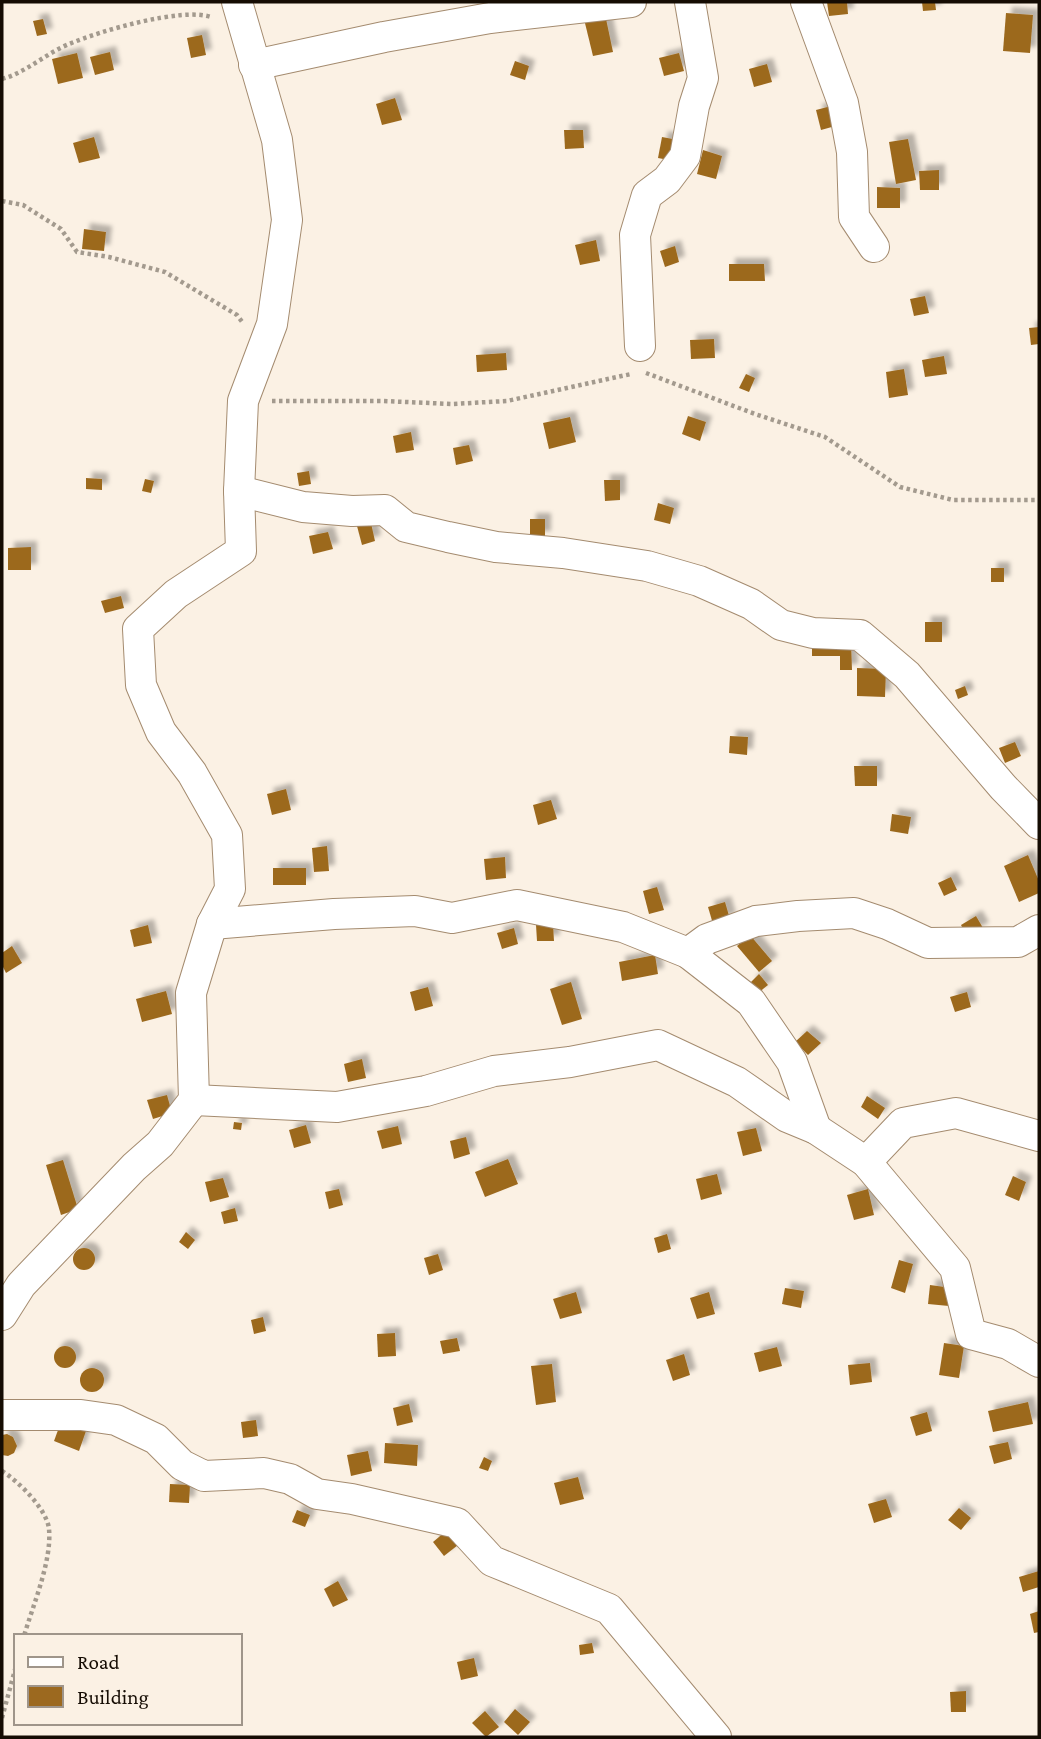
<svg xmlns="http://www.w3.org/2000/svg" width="1041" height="1739" viewBox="0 0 1041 1739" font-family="'Crimson Pro',serif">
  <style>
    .building { fill: #9c691f; filter: url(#shadow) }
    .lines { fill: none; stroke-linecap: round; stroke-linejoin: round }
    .street-casing { stroke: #a48b6f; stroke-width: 32 }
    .path { stroke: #a39a8e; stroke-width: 4.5; stroke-dasharray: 3.5 3.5; stroke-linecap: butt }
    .street { stroke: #fff; stroke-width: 30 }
  </style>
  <defs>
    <filter id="shadow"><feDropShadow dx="6" dy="-6" stdDeviation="2" flood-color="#0004"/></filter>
  </defs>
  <rect width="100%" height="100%" fill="#fbf1e4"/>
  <g class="building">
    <polygon points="827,2 847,2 848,14 829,16"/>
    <polygon points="922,2 935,2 936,10 923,11"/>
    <polygon points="1006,13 1033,15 1030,53 1003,51"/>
    <polygon points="605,14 613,52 593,56 584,19"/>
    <polygon points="43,19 47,34 37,36 33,21"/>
    <polygon points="202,35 206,55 191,58 187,38"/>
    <polygon points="110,52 114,70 95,75 90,57"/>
    <polygon points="77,53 83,78 58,84 52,59"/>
    <polygon points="679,53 684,71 664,76 659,58"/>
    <polygon points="515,61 529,66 525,80 510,75"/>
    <polygon points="767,64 772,82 754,87 749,69"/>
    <polygon points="395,98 402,120 382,125 376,104"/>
    <polygon points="835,105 839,125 821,130 816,110"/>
    <polygon points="564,130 583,130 584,148 565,149"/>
    <polygon points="94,137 100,158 79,163 73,143"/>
    <polygon points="662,137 678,140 674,161 658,158"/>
    <polygon points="908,139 916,180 896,184 889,142"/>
    <polygon points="703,150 722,156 716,179 697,174"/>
    <polygon points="939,170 939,190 920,190 919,171"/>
    <polygon points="877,187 900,188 900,208 877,208"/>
    <polygon points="84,229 106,232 104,251 82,249"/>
    <polygon points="596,240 600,261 580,265 575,245"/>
    <polygon points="675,246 679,262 665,267 660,251"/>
    <polygon points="729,264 764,264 765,281 729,281"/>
    <polygon points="925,296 929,313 914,316 910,299"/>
    <polygon points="1039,327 1039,344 1031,345 1029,328"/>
    <polygon points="714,339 715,358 691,359 690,340"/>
    <polygon points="506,353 507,370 477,372 476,355"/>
    <polygon points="944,356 947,374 925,377 922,360"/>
    <polygon points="904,369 908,395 889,398 886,372"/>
    <polygon points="746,374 755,378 749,392 739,388"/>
    <polygon points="688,416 706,422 700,441 682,434"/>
    <polygon points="570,417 576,442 549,449 543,423"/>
    <polygon points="411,432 414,450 396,453 393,436"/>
    <polygon points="469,445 473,461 456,465 453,448"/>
    <polygon points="309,471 311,484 299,486 297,473"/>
    <polygon points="86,478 102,479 102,490 86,489"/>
    <polygon points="145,479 154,481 151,493 142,491"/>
    <polygon points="604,480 620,480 620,500 605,501"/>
    <polygon points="658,503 674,508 670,524 654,520"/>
    <rect x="530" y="519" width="15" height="18"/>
    <polygon points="371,523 375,541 362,545 357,526"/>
    <polygon points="328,532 333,549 313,554 309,536"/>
    <polygon points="31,547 31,570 8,570 8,548"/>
    <rect x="991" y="568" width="13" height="14"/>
    <polygon points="121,596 124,608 105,613 101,601"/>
    <rect x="925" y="622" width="17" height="20"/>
    <polygon points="812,642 851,642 852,670 840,670 840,656 812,656"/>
    <polygon points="857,668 886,669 885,697 857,696"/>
    <polygon points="965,686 968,695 958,699 955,690"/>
    <polygon points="730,736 748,737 747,755 729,753"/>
    <polygon points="1015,742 1021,756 1005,763 999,748"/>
    <polygon points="854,766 877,766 877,786 855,786"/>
    <polygon points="286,789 291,810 272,815 267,794"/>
    <polygon points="551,800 557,819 538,825 533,805"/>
    <polygon points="892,814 911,817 908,834 890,831"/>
    <polygon points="327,846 329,871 314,872 312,848"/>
    <polygon points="1028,855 1039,881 1039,893 1019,902 1004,866"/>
    <polygon points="505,857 506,878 486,880 484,859"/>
    <rect x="273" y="868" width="33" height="17"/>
    <polygon points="951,877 957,890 944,896 938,883"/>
    <polygon points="657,887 664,910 649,914 643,891"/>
    <polygon points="725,902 730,919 713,924 708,907"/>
    <polygon points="976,916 983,928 967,937 961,925"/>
    <polygon points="553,924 554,941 537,941 536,925"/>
    <polygon points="148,925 152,943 134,947 130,930"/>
    <polygon points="514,928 518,944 502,949 497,933"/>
    <polygon points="750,935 772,961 759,972 737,946"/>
    <polygon points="12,946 22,963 6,973 2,965 2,953"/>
    <polygon points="655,955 658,974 622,981 619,962"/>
    <polygon points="759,974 768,985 758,993 750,983"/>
    <polygon points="571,982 582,1019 562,1025 550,989"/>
    <polygon points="428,987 433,1006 415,1011 410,992"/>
    <polygon points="166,991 172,1014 142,1022 136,999"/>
    <polygon points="967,992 971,1007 955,1012 950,997"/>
    <polygon points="807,1031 821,1043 808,1055 795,1042"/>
    <polygon points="362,1059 366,1078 348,1082 344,1064"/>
    <polygon points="167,1095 172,1113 153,1119 147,1100"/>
    <polygon points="867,1096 885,1108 878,1119 861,1107"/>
    <polygon points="234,1122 242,1123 241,1130 233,1129"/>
    <polygon points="306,1125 311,1143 294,1148 289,1130"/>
    <polygon points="398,1126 402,1144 382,1149 377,1131"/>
    <polygon points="756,1128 762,1151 743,1156 737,1132"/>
    <polygon points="466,1137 470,1154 454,1159 450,1141"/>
    <polygon points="508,1159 518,1184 485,1197 475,1172"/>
    <polygon points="63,1160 78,1209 61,1215 46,1165"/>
    <polygon points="717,1174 722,1194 701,1200 696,1179"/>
    <polygon points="1013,1176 1026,1182 1019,1201 1005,1195"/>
    <polygon points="223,1178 229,1197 210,1202 205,1182"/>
    <polygon points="339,1189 343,1205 329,1209 325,1192"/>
    <polygon points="868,1189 874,1215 854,1220 847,1195"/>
    <polygon points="235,1208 238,1221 224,1224 221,1212"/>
    <polygon points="186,1232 195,1240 188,1249 179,1242"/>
    <polygon points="667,1234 671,1249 658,1253 654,1238"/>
    <circle cx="84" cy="1259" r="11"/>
    <polygon points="438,1254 443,1270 429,1275 424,1258"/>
    <polygon points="899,1260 913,1264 905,1293 891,1288"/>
    <polygon points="930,1285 952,1288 949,1306 928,1304"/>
    <polygon points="785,1288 804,1291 801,1308 782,1304"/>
    <polygon points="576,1292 582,1313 560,1319 553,1299"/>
    <polygon points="709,1292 715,1314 697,1319 690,1298"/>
    <polygon points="263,1317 266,1331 254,1334 251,1320"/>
    <polygon points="395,1333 396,1356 378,1357 377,1334"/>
    <polygon points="457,1338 460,1351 443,1354 440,1341"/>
    <polygon points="944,1343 964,1346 959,1378 939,1375"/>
    <circle cx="65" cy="1357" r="11"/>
    <polygon points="777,1347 782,1366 759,1372 754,1353"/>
    <polygon points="684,1354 690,1375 673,1381 666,1360"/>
    <polygon points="870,1363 872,1382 850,1385 848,1365"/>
    <polygon points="552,1364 556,1402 536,1405 531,1366"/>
    <circle cx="92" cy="1380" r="12"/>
    <polygon points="1028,1402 1033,1424 993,1432 988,1411"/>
    <polygon points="409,1404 413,1422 397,1426 393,1408"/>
    <polygon points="927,1412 932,1431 916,1436 910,1417"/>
    <polygon points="256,1420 258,1436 243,1438 241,1422"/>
    <polygon points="61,1422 86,1431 79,1451 54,1441"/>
    <polygon points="7,1434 13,1437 17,1446 14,1453 8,1456 2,1455 2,1435"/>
    <polygon points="1008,1442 1012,1459 994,1464 989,1446"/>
    <polygon points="385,1443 418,1445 417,1466 384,1463"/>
    <polygon points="368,1451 372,1471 351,1476 347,1455"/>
    <polygon points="484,1457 492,1461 488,1471 479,1468"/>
    <polygon points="578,1477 584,1499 560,1505 554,1483"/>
    <polygon points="170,1484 190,1485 189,1503 169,1502"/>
    <polygon points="886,1499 892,1517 874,1523 868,1504"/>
    <polygon points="959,1508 971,1518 961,1530 948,1520"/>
    <polygon points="297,1510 310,1515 305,1527 292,1522"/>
    <polygon points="446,1531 458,1545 444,1556 433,1542"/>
    <polygon points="1039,1571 1039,1587 1023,1592 1019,1577"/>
    <polygon points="338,1581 348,1600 333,1607 324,1589"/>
    <polygon points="1039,1611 1039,1632 1034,1633 1030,1614"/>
    <polygon points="592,1643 594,1653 580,1655 579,1645"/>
    <polygon points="474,1658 478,1676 461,1680 457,1662"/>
    <polygon points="966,1691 966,1712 951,1712 950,1692"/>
    <polygon points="515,1709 530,1722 518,1735 504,1722"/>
    <polygon points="485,1711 499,1727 486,1737 472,1723"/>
  </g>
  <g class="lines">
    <g class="street-casing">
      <g id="street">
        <polyline points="806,2 843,103 852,152 854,217 874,247"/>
        <polyline points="254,65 384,37 490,18 631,2"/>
        <polyline points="640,346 635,235 647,195 667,180 685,156 694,106 703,78 690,2"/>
        <polyline points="239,491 303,507 352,511 385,510 406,527 448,537 496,547 563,553 647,566 699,581 751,604 781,625 813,633 860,635 907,675 1003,787 1039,824"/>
        <polyline points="212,924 334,914 415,911 452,918 517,905 623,927 688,953 751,1002 792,1062 816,1129"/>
        <polyline points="688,953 707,939 756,921 798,916 854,913 887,924 928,943 1018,942 1039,930"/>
        <polyline points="194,1100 337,1107 426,1091 494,1071 570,1062 658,1045 737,1082 787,1117 816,1129 866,1162 955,1268 971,1334 1008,1344 1039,1362"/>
        <polyline points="866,1162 903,1123 956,1113 1039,1136"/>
        <polyline points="2,1315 21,1285 134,1167 160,1144 194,1100 191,993 212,924 230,889 227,835 192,773 161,732 141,685 138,629 176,594 241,551 239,491 243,401 272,324 287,220 277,140 237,2"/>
        <polyline points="2,1415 81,1415 116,1420 156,1439 182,1465 204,1476 264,1473 290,1479 317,1494 352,1499 457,1523 492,1561 609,1609 716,1737"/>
      </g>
    </g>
    <g class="path">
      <path d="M2,79C27,72 45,54 69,44C100,31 181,7 211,17"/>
      <polyline points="2,201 23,205 61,229 77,252 109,257 165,272 237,315 243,323"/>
      <polyline points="646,373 755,414 825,437 900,487 953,500 1039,500"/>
      <polyline points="272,401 383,401 452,404 507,401 631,374"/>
      <path d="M2,1471C18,1481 47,1509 49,1529C52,1561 33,1605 24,1636"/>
      <polyline points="2,1718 16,1666"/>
    </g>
    <use href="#street" class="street"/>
  </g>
  <rect width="1041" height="1739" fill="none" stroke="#150c03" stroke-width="7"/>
  <rect x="14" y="1634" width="228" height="91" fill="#fbf1e4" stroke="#9f958a" stroke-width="2"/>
  <rect x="28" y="1657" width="35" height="10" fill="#ffffff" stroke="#9f958a" stroke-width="2"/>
  <text x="77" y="1669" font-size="21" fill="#150c03">Road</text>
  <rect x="28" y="1686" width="35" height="21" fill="#9c691f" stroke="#9f958a" stroke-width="2"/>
  <text x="77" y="1704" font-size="21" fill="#150c03">Building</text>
</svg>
